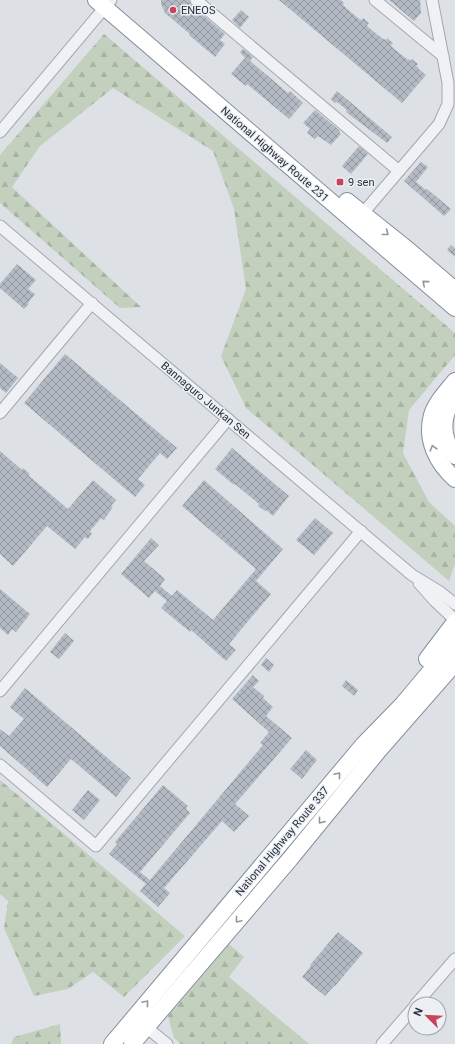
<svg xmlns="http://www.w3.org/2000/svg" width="455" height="1044" viewBox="0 0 455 1044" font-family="Roboto,sans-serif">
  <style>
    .forest { fill: url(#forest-firs) }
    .building { fill: url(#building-cross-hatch) }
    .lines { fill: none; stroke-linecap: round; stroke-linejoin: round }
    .minor-casing { stroke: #a3a8b0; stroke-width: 13 }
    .highway-casing { stroke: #848f9d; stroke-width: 18 }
    .minor { stroke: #eff1f5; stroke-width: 11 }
    .highway { stroke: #fff; stroke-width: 16 }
    .oneway { stroke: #93989e }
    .poi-dot { fill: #cb425c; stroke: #ecf0f4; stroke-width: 1.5 }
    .labels { text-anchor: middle; stroke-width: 3; stroke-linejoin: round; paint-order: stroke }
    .poi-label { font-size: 11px; fill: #27303d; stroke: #ecf0f4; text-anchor: start }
    .street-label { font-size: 11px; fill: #27303d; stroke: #ecf0f4 }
  </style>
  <defs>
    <pattern id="forest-firs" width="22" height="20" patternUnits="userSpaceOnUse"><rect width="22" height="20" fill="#c3d0be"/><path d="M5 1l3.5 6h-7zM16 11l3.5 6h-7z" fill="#a8b3a4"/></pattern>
    <pattern id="building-cross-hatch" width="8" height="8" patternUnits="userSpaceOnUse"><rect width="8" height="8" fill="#b4bac3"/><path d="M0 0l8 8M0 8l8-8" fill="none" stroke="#9298a0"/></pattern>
  </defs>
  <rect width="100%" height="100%" fill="#dde1e6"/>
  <g class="forest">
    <polygon points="104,34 455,333 455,355 409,410 403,453 429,502 455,526 455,564 449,581 246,408 221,356 246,289 234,209 213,151 113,88 40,146 12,187 141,307 120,308 0,203 0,155"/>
    <polygon points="0,780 185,936 124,997 93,972 68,989 34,996 4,928 8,901 0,894"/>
    <polygon points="229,944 244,957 229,977 309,1044 181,1044 174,1038 168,1016"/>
    <polygon points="60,1024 61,1044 11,1044 14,1037"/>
  </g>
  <g class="building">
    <polygon points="161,0 189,0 191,5 225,34 220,40 225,44 215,57 189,35 190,34 165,13 161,4"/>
    <polygon points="279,0 341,0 344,3 343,4 344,6 359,19 362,20 363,18 369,23 367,25 368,27 383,39 386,40 387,38 393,43 391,45 392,47 408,60 409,59 411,61 412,59 418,64 416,66 418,67 418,68 426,75 402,103"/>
    <polygon points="389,0 420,0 421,13 414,21"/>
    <polygon points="241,10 249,17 240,28 232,20"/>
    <polygon points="243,49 253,57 250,61 288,93 290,91 303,103 289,119 247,84 246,86 231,74 245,58 240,52"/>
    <polygon points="337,91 392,137 387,143 346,112 347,110 337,102 335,103 331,99"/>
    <polygon points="315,110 340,131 339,132 341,134 331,145 318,136 315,139 307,133 310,129 303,123"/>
    <polygon points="359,146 368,154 351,174 342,166"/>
    <polygon points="421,162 428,167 416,182 426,190 427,189 451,209 444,216 404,181"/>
    <polygon points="451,245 455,248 455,257 447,250"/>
    <polygon points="17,264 36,280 28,289 35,294 28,303 29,304 24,309 0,288 0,284"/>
    <polygon points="65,354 177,448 167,459 160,453 138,479 145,485 135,497 24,403"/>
    <polygon points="0,363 18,378 6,393 0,388"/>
    <polygon points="232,448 289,496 273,516 266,510 265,511 258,506 259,504 235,484 234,485 215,469"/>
    <polygon points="0,451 22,470 23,468 30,474 28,475 68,509 93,480 116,500 111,506 113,507 104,520 101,518 90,531 92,534 88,539 85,537 75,549 47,526 13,566 0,554"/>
    <polygon points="204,480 283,549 256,581 271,594 229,644 236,650 226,661 191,630 190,632 161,608 167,601 155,591 149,598 121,574 151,538 159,545 144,561 165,579 160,586 172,596 177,590 213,620 256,569 182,506"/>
    <polygon points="315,518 333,533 314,555 296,540"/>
    <polygon points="0,589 30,614 16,632 12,629 8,635 0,628"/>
    <polygon points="65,633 74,641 59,659 50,652"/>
    <polygon points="266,658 274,665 269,672 261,665"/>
    <polygon points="253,675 259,681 253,687 264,696 263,698 273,707 266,716 292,738 235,804 249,816 234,832 222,821 164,888 170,893 158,907 140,891 146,884 109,854 117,844 115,842 163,785 188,806 186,809 190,813 140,872 150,880 263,745 260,743 269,732 232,699"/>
    <polygon points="346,680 358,690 354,696 342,686"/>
    <polygon points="25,688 131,778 116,797 71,759 47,787 0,746 0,729 9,736 24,719 10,707"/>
    <polygon points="306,750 317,760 302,779 290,769"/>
    <polygon points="88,790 100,800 84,820 72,810"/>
    <polygon points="338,932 363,953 335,986 334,986 325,996 302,977 311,966 310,965"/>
  </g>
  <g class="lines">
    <g class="minor-casing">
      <g id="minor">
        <polyline points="196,0 399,171"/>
        <polyline points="375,0 443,56"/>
        <polyline points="0,132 111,0"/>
        <polyline points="358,219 439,124 448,104 448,83 432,0"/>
        <polyline points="0,226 412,575 440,592 455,604"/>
        <polyline points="0,413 92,303"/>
        <polyline points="419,583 435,601 451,616"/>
        <polyline points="0,691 228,419"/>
        <polyline points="0,765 96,846 361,531"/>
        <polyline points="416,1004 455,959"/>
        <polyline points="141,1023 167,1044"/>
        <polyline points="382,1044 415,1006"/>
      </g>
    </g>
    <g class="highway-casing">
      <g id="highway">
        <polyline points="96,0 455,308"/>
        <polyline points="347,201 407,249 455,290"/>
        <path d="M455,381C447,391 436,402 432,415C425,440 437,463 455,479"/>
        <path d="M455,396C441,416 440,436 455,456"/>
        <polyline points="427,659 455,622"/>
        <polyline points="112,1044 364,744 403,704 455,642"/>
        <polyline points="132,1044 290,859 379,750 455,663"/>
      </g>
    </g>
    <use href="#minor" class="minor"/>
    <use href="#highway" class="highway"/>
  </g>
  <defs><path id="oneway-chevron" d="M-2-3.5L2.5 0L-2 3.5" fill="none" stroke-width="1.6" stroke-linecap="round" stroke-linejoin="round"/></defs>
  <g class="oneway">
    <use href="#oneway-chevron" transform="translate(386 233) rotate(38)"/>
    <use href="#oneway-chevron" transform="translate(425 283) rotate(-139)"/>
    <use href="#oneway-chevron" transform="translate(433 448) rotate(-107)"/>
    <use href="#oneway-chevron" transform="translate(338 775) rotate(-50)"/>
    <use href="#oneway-chevron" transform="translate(321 821) rotate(129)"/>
    <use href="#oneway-chevron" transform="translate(238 920) rotate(130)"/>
    <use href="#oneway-chevron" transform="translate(146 1003) rotate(-50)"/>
  </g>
  <g class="poi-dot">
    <circle cx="173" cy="10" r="4"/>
    <rect x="336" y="178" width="8" height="8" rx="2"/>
  </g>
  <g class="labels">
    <g class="poi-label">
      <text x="181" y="14">ENEOS</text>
      <text x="348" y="186">9 sen</text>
    </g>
    <g class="street-label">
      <text transform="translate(275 154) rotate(41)" y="4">National Highway Route 231</text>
      <text transform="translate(206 400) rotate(40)" y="4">Bannaguro Junkan Sen</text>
      <text transform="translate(282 841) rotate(-50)" y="4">National Highway Route 337</text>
    </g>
  </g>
  <g transform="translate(427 1016) rotate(294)"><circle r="19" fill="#ecf0f4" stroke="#9da3ab"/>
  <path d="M0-3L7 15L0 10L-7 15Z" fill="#cb425c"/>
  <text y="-6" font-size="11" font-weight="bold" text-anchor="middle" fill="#27303d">N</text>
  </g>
</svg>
